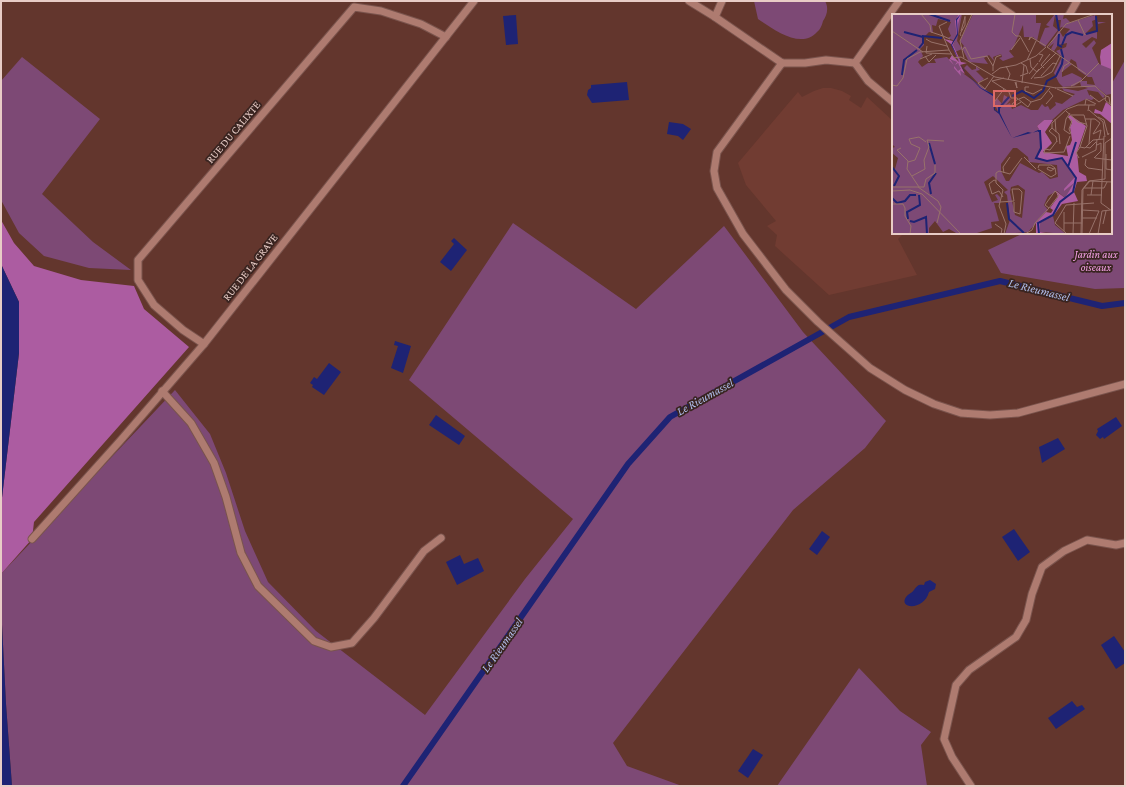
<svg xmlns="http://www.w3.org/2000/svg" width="1126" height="787" viewBox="0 0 1126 787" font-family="'Crimson Pro',serif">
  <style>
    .built { fill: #713c32 }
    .green { fill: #7d4975 }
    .forest { fill: #ac5ca1 }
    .water { fill: #1e2374 }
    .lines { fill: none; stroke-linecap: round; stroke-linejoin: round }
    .stream { stroke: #1e2374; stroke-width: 6 }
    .minor-casing { stroke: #7a544d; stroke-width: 9 }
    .minor { stroke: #ae7b70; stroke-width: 7 }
    .labels { text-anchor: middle; stroke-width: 3.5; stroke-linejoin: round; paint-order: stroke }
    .street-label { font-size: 11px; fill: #e8ccc6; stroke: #392420 }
    .park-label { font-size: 11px; font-style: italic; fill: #f5a1e7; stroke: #392420 }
    .water-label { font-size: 12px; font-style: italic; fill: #b1beeb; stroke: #392420 }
    .inset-river { fill: none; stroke: #1e2374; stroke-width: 2 }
    .inset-road { fill: none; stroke: #98726a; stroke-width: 1 }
    .view { fill: #dd6a67; fill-opacity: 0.15; stroke: #dd6a67; stroke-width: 2 }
    .inset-edge { fill: none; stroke: #e8ccc6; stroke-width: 2 }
  </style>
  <rect width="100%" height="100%" fill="#63362d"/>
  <polygon class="built" points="823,88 831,88 842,91 851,96 849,100 861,108 867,97 893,121 893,233 904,233 898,239 917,275 829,295 775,246 777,235 767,226 776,221 746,185 738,163 798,92 802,97 814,91"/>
  <g class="green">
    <path d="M754,1H825C829,8 827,15 823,21C822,25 820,30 817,32C801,50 773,29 758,19Z"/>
    <polygon points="22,57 100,119 42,194 93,242 131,270 89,268 44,256 19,233 1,200 1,81"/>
    <polygon points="1125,60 1125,288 1095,289 1001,273 988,250 1024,233 1111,233 1111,85"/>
    <polygon points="513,223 636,309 724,226 803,332 886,421 865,448 793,510 613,743 627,766 682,786 12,786 6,704 1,605 1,574 175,390 210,434 226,473 245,531 268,582 316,631 425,715 525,579 573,519 409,380"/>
    <polygon points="859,668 900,711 931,732 921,745 927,786 777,786"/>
  </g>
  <polygon class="forest" points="1,220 14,243 34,266 81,280 134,286 144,309 189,347 34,522 32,539 1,574 1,506 19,353 19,302 1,264"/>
  <g class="water">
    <polygon points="516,15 518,44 506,45 503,16"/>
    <polygon points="627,82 629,100 592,103 587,95 588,90 591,88 591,85"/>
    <polygon points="669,122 683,124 691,129 683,140 678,136 667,134"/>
    <polygon points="454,238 467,250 451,271 440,262 454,244 451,241"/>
    <polygon points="1,264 19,302 19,353 1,506"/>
    <polygon points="395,341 411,346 403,373 391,368 398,346 394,345"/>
    <polygon points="329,363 341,372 324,395 312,387 313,385 310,383 314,377 317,379"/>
    <polygon points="436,415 465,436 459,445 429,425"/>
    <polygon points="1116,417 1122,426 1104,439 1103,437 1100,439 1096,435 1098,431 1097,429"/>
    <polygon points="1058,438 1065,449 1042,463 1039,447"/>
    <polygon points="1014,529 1030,552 1018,561 1002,537"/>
    <polygon points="822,531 830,537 817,555 809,549"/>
    <polygon points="460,555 464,564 478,558 484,571 457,585 446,562"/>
    <path d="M930,580L936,584L935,589L929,592C924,611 898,609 906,597C908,594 912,593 914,590C917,586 918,584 924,585L925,582Z"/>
    <polygon points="1,605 6,704 12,786 1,786"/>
    <polygon points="1114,636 1125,652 1125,663 1116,669 1101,645"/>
    <polygon points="1072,701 1077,707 1082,705 1085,709 1056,729 1048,718"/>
    <polygon points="753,749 763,755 748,778 738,771"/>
  </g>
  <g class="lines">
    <polyline class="stream" points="403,786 628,464 670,417 849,317 1000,281 1102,306 1125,303"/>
    <g class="minor-casing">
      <g id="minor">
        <polyline points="689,1 715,17 782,63"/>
        <polyline points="991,1 1012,15"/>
        <polyline points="1069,15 1077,1"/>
        <polyline points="715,17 722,1"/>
        <polyline points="782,63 717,152 714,171 717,188 743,234 786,290 818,322 870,368 905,390 934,404 961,413 990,415 1018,413 1125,384"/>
        <polyline points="782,63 805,63 826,60 855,63 899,1"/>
        <polyline points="855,63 868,81 893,102"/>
        <polyline points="204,344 183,330 154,305 138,280 138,260 354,7 381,11 421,24 446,37"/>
        <polyline points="162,391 191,423 214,463 226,497 241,553 258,586 314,641 331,647 352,643 374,618 424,551 441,538"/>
        <polyline points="32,539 120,441 204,344 474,1"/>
        <polyline points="971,786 952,757 944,739 956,685 969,670 1016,637 1026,620 1032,594 1042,567 1064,551 1087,540 1116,545 1125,543"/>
      </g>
    </g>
    <use href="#minor" class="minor"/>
  </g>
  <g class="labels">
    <g class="street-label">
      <text transform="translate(233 132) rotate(-50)" y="4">RUE DU CALIXTE</text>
      <text transform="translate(250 267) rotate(-52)" y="4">RUE DE LA GRAVE</text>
    </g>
    <g class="park-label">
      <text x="1096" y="258">Jardin aux<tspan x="1096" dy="13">oiseaux</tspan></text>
    </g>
    <g class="water-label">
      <text transform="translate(1039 290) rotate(14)" y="4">Le Rieumassel</text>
      <text transform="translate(705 397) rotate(-29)" y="4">Le Rieumassel</text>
      <text transform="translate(502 645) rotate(-55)" y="4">Le Rieumassel</text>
    </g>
  </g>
  <g transform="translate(892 14)">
    <rect width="220" height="220" fill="#63362d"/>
    <path d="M0,0H70L65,27L70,35L63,38L61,31L63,27L56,24L59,22L56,15L59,8L46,5L44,12L40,11L41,19L37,18L32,23V31L28,35L31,42L26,48L30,53L36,49H44L42,45L55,43L62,51L58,46L60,44L69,52L72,60L101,81L102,96L106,98L102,88L105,84L110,90L112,81L119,85L114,91L118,89L120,95L129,91L139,96H146L150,90L153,93L156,92L158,96L164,91L163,88L170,90L183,80L172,77L170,74L186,77L196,74L189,72L188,68L182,72L171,73L167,69L162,59L170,43L164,37L174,33L175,29L166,31L162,37L159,35L162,29L156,34L167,16L171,23L178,15L170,13L174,10L203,1L206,8H214L206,10L205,5L200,7L201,12L193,20L205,17V25L200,23L190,30L194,34L202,26L204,29L200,34L207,50L220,54L219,80L214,81L205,73L213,82L211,84L206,78L195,76L197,81L202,84L200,86L194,85L171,96L159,107L152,106L145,112L148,117L150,135L145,141L147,145L155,147L169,144L183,163L181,175L173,184L165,177L156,182L152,191L156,196L136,218L113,220L118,206L115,181L112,178L116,176L101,162L92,168L100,188L106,186L103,181L105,180L108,183V189H102L107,207L99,208L100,214L82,220H66L57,215L51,218L43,207L37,214V220H0V156L3,155L6,144L0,139V134L3,133L0,130ZM179,45L184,48L186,56L196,63H200L203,71L195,70V67H189L190,64L180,59L170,63V58L180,50L177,49ZM121,134H125L136,143L137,148L165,151L166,163L158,165L150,158L147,159L128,149L117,167H114L109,157V150ZM126,171L133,176L130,204L123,201L118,178L119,173ZM81,0H144V9H149L145,27L141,23H132L131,11L121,34L117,37L122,43L111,47L107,44L110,43L109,40L101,43L102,47L97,41L92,44L96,50L77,48L70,34L72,32L68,27ZM163,0H172L171,5L174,4L178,8L168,14L169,6H164L163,1L161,12L166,16L153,33L147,29L153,14L158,13L154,11ZM75,51L80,56L84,55V52L88,56L84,57L92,65L86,69L72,54ZM161,202L163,211L174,220L148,218V209Z" fill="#7d4975" fill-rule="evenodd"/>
    <path d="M67,0H69L66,10V20L61,31L69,48L75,49L68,51L73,60L68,56L69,62L62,54V52L66,57L69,55L66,49L63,51L65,48L58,45L62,51L57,46L60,41L67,48L59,30L52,25L61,27L60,30L65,23L63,7ZM220,29V54L219,55L209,51L208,43L209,36ZM214,88L220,93V110L208,100L202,99L203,95L210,98ZM178,101L194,112L185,138L187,158L194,162L195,167L185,168L182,178L186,187L170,190L162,201L148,209V218L160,220H144V209L154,198L159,199L161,196L158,194L166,183L164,177L173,184L182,169L172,177V175L183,163L169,144L155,147L144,143L150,135L148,117L145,112L152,106H161L153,118L160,129L151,138L176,142L174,132L178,131L180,126L178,113L180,109L176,103Z" fill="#ac5ca1"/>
    <path d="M69,0L65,6L66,21L60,31L72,57L89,74L101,80L102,82L103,96L108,99L120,124L136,118L140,119L146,116L147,117L120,124L107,100L102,96L101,82L88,74L73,58L59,31L65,20L64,5Z" fill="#1e2374"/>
    <path class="inset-river" d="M37,0L58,7M164,0L167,17M12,18L31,23M167,20L166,31L170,33M194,20L205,17L204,2M170,31L174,21L180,18L191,21M27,34L31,29V22L50,24M10,61L12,46L25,36M120,82L130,77L142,84L151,77L155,67L164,62L170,50L171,43L169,35M107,99V94L117,83M146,117H148L149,134L144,144L155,147L170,144L184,164L181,178L168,188L161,201L146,209L147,220M37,129L43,150M0,153L7,162L2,172M176,153L184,128M39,180L37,169L44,159M0,184L5,189L13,187L18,181H24M115,189L117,205L132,219M16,205L15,198L28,191L27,181M18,207L22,208L34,203L35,220"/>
    <path class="inset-road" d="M29,0L38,11L39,18L51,22L57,36M123,0L120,18L124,22H128L137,38M186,6L193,21M55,8L47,12L51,22L58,25M0,17L31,38M69,17L73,3M69,22L68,20L73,11V2M138,23L137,26L139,23L154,32M34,25L39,28L55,32M35,32L34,39L60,40M155,33L174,10L203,0M155,33L194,60M70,36L73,33L79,45L95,42L101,52V57M119,36L128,24M147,40L151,41L147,48M33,42L37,48L44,41M72,44L68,27L80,0M28,45L40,40M138,45L139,53L145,58M135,46L144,27M101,52L104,43L109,41M114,52L118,60L116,66M152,54L149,51L158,40M145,58L164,39M170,58L172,52L177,49M100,60L108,54L124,51L144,42L154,33M137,60L146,49M128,62L136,59L134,52L129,49M149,62L161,49L165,50M96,64L86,69L93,75L102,62M142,64L151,63L160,58L168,42M139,65L147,55M100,67L117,78M100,67L112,64M123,68L125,74L124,68M130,69L132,51M0,71L5,72L11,64L15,45L28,38L57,36L62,44L69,43L103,63L164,74M179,72L189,67L207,49M137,73H133V77L141,80L150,75M163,74L203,72L214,82M165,75L181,82M117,78L119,84H125L136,93L139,88M198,81L207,88L213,84M126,85L120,90L121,93L129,88M127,85L132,83L139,88M103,87L112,75M139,88L149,85L158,74M154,90L161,82L157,77M218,90L217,83L214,82L213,86L220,92M193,91L194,85L204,90M197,96L211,108L213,123M174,97L186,108L194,110M196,97L197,91H203M179,101H192M176,103L180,107L177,115L179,120M206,103L212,106L216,121L217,119M163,105L164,118M193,105H203L208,109L201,120M160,114L157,117L164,123L165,128M178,120L172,116L174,105L178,99M201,120L209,116L207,125M165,127L158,136L153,135L152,139L172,138L178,122M168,130L167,120L160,114V109L175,95L186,91H197M197,130L199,105M188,133L195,112L192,101M188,133L193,134L201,126L212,125M194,133L198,134L204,128M9,134L5,136L16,147L15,155L27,173M214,140V155L220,156M132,143L144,155M190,143L204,136L205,125M187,144L184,139L188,133M202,144L209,137V129L205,131M203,144L220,146M194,145L193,151L196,154L210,156M16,148L23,146L28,134L19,130L17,125L27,123L34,128M146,154L147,151H159L163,154L164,160L159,163L146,155M162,155L156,153L155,155L159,157L163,154M112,159L111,153L118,143M20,162L33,155L32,146L37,133L35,126L52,127M0,173H26L46,187L49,193L45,209M27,173H32L34,165L43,159V151M192,174H212L215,168M0,177L18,176L30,180L69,220M163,177L167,181L157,194L153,191ZM100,180L97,170L102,166L104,167M100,180L107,177L111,183M195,181H210M199,181L201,167M122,187L120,175H127L130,178L128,200L122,198V188M108,188L122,187M209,189L212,122M209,189L220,197M0,190H11L13,194V202L19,212L18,220M190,196L207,197L197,220M190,204H205M172,209H190M103,210L110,215L109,220M211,210L214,197M172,217V198M112,220L114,210L107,192L111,176L104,169V159L107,157L118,160L130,144M133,220L140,216L143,209L157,194M175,220L163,209L174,191L202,189M181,220L182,189M189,220L190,176L197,167L213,165V129L220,124M190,220L191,175L198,167L220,168M206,220L210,197L218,196"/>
    <path class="view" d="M102,77H123V92H102Z"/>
    <rect width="220" height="220" class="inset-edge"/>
  </g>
  <rect width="1126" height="787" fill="none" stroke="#e8ccc6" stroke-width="4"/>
</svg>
